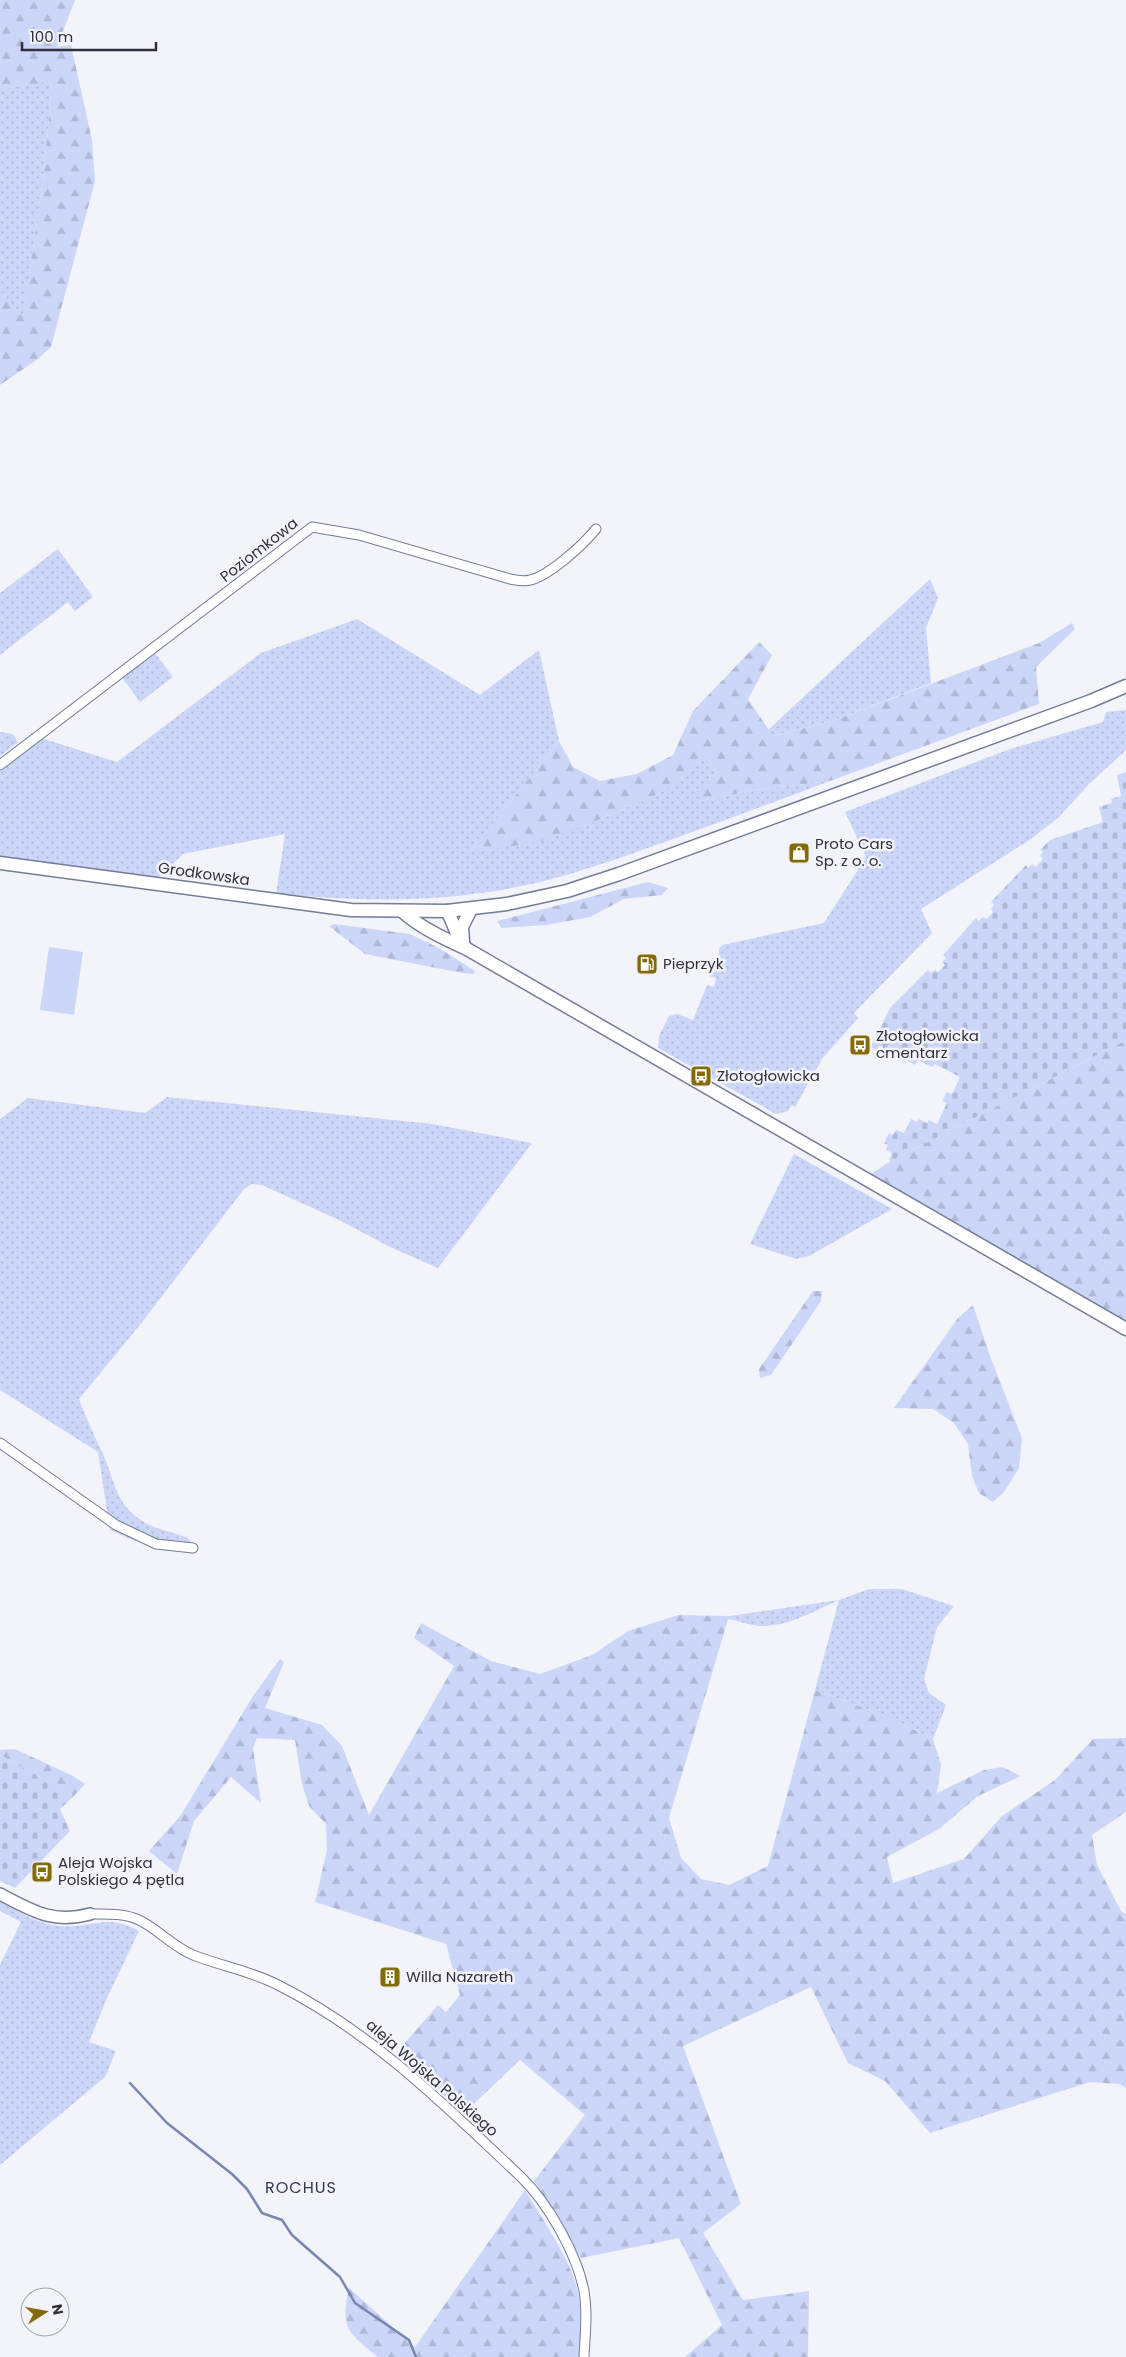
<svg xmlns="http://www.w3.org/2000/svg" width="1126" height="2357" viewBox="0 0 1126 2357" font-family="Poppins,sans-serif">
  <style>
    .grass { fill: url(#grass-dots) }
    .forest { fill: url(#forest-firs) }
    .cemetery { fill: url(#cemetery-stones) }
    .pitch { fill: #ccd6f9 }
    .lines { fill: none; stroke-linecap: round; stroke-linejoin: round }
    .stream { stroke: #7986b1; stroke-width: 2.5 }
    .minor-casing { stroke: #747c96; stroke-width: 11 }
    .tertiary-casing { stroke: #747c96; stroke-width: 14 }
    .secondary-casing { stroke: #747c96; stroke-width: 15 }
    .minor { stroke: #fff; stroke-width: 9 }
    .tertiary { stroke: #fff; stroke-width: 11 }
    .secondary { stroke: #fff; stroke-width: 12 }
    .labels { text-anchor: middle; stroke-width: 5; stroke-linejoin: round; paint-order: stroke }
    .street-label { font-size: 15px; fill: #2f323d; stroke: #f2f4fa }
    .poi-label { font-size: 15px; fill: #2f323d; stroke: #f2f4fa; text-anchor: start }
    .neighbourhood-label { font-size: 16px; letter-spacing: 1px; fill: #32394f; stroke: #f2f4fa }
  </style>
  <defs>
    <pattern id="grass-dots" width="8" height="8" patternUnits="userSpaceOnUse" patternTransform="scale(1.25)"><rect width="8" height="8" fill="#ccd6f9"/><path d="M2 2h.1M6 6h.1" fill="none" stroke="#b0b8d6" stroke-width="1.8" stroke-linecap="round"/></pattern>
    <pattern id="forest-firs" width="22" height="20" patternUnits="userSpaceOnUse" patternTransform="scale(1.25)"><rect width="22" height="20" fill="#ccd6f9"/><path d="M5 1l3.5 6h-7zM16 11l3.5 6h-7z" fill="#b0b8d6"/></pattern>
    <pattern id="cemetery-stones" width="16" height="16" patternUnits="userSpaceOnUse" patternTransform="scale(1.25)"><rect width="16" height="16" fill="#ccd6f9"/><path d="M2 7V4a2 2 0 0 1 4 0v3zM10 15v-3a2 2 0 0 1 4 0v3z" fill="#b0b8d6"/></pattern>
  </defs>
  <rect width="100%" height="100%" fill="#f2f4fa"/>
  <g class="grass">
    <polygon points="52,80 44,172 23,318 0,290 0,93 8,88"/>
    <polygon points="58,549 93,597 75,611 68,602 0,655 0,593"/>
    <polygon points="930,579 938,598 926,628 931,683 835,720 772,736 768,730"/>
    <path d="M357,619L480,695L539,650L559,741L470,852L596,821L655,795L684,778L705,756L718,772L700,791V801L755,790L830,781C778,801 725,820 673,839C612,861 552,883 488,892C414,903 349,900 276,894L285,834L183,854L158,878L0,857V769L41,738L117,762L261,653Z"/>
    <polygon points="154,652 173,677 140,702 121,676"/>
    <polygon points="1126,710 1126,750 1088,785 1059,817 1031,839 921,909 932,933 854,1013 858,1018 822,1059 795,1107 792,1105 788,1111 776,1114 658,1048 659,1036 669,1016 677,1014 693,1020 707,985 714,987 716,978 709,976 712,958 719,958 719,949 722,945 824,923 866,857 845,812 1010,749 1103,722 1106,712"/>
    <polygon points="0,732 13,734 18,742 0,756"/>
    <path d="M167,1097L433,1124L532,1143L438,1268L390,1247L339,1220L262,1185L252,1184L244,1189L143,1321L79,1399C86,1418 94,1435 102,1452C115,1480 114,1502 142,1521C154,1529 173,1532 186,1537L190,1540L191,1545L156,1541L141,1534L135,1541L110,1530L98,1452L0,1390V1119L28,1098L145,1113Z"/>
    <polygon points="794,1154 892,1209 809,1256 796,1259 750,1244"/>
    <path d="M869,1589H902L954,1606L937,1627L924,1679L929,1693L946,1705L933,1739L883,1715L815,1690L839,1600C814,1611 788,1627 760,1626C749,1625 738,1621 728,1619L729,1616L839,1600Z"/>
    <path d="M0,1902C19,1912 39,1925 61,1926C94,1928 107,1913 139,1931L107,1998L89,2042L116,2051L105,2077L0,2165V1965L21,1922L0,1911Z"/>
  </g>
  <g class="forest">
    <polygon points="0,0 75,0 57,47 71,45 92,140 95,181 51,347 38,359 0,385 0,290 23,317 44,172 52,81 8,88 0,93"/>
    <polygon points="1072,623 1075,629 1036,667 1039,704 830,781 755,790 700,801 699,791 718,772 705,756 685,778 655,795 596,821 539,842 469,853 559,741 573,767 600,781 637,774 673,755 693,711 759,642 772,655 748,699 773,736 835,720 1039,643"/>
    <polygon points="648,882 668,888 662,895 624,899 590,917 546,925 502,928 497,921"/>
    <polygon points="334,924 410,934 439,948 475,971 474,974 462,973 365,954 329,926"/>
    <polygon points="1126,1040 1126,1321 871,1174 891,1161"/>
    <polygon points="813,1291 822,1291 821,1301 771,1375 760,1378 759,1369"/>
    <polygon points="973,1305 990,1356 1022,1438 1019,1468 1004,1492 993,1502 979,1493 972,1476 968,1444 954,1423 933,1409 894,1408 958,1318"/>
    <polygon points="678,1615 729,1616 669,1818 681,1858 701,1879 729,1885 768,1866 815,1690 883,1715 933,1739 941,1765 937,1793 984,1770 1002,1767 1021,1776 978,1796 939,1829 887,1857 893,1883 964,1859 1002,1816 1055,1780 1093,1739 1126,1738 1126,1812 1092,1835 1097,1865 1121,1911 1126,1914 1126,2088 1120,2084 1090,2082 930,2133 885,2081 848,2063 811,1987 683,2046 741,2204 703,2233 743,2300 809,2291 808,2357 685,2357 722,2325 679,2238 581,2258 534,2181 585,2115 520,2060 464,2113 396,2053 438,2005 446,2012 460,1995 446,1944 315,1902 327,1850 326,1824 309,1806 302,1784 295,1740 257,1738 253,1748 261,1803 231,1777 194,1821 177,1874 149,1851 181,1815 253,1696 280,1659 284,1662 265,1708 322,1725 342,1746 369,1815 454,1666 414,1638 421,1623 491,1661 540,1674 592,1655 628,1631"/>
    <polygon points="15,1749 73,1776 85,1784 74,1796 0,1755 0,1750"/>
    <path d="M525,2190C543,2220 565,2251 576,2284C583,2307 580,2334 580,2357H378C348,2333 340,2328 349,2288L415,2347Z"/>
  </g>
  <g class="cemetery">
    <polygon points="1126,772 1126,1040 891,1161 889,1160 892,1153 886,1150 888,1145 884,1143 889,1133 893,1135 896,1130 904,1133 911,1119 917,1122 919,1119 927,1123 929,1120 937,1124 947,1103 942,1101 947,1092 952,1094 960,1077 935,1064 932,1067 918,1060 915,1065 906,1060 908,1055 895,1049 890,1059 880,1054 883,1047 879,1046 877,1050 871,1047 890,1008 928,970 931,973 935,970 938,972 945,965 942,962 946,958 943,955 976,918 979,921 983,917 987,919 993,912 991,909 994,905 991,902 1026,865 1028,868 1032,864 1036,867 1043,859 1040,856 1043,852 1040,850 1050,840 1103,822 1099,807 1112,803 1111,799 1121,796 1117,775"/>
    <polygon points="0,1755 74,1796 60,1809 70,1831 15,1888 0,1881"/>
  </g>
  <polygon class="pitch" points="49,947 83,952 74,1015 40,1010"/>
  <g class="lines">
    <polyline class="stream" points="130,2083 167,2123 232,2174 247,2189 262,2213 282,2220 292,2235 340,2277 355,2303 409,2340 416,2357"/>
    <g class="minor-casing">
      <g id="minor">
        <path d="M0,765L312,527L359,535L510,579C516,580 524,582 530,580C549,576 583,545 596,529"/>
        <polyline points="0,1443 116,1525 156,1544 193,1548"/>
        <path d="M90,1914C106,1914 124,1913 139,1920C158,1929 172,1946 193,1955C221,1966 251,1971 278,1985C372,2032 446,2106 521,2177C548,2203 577,2254 584,2291C588,2313 585,2335 584,2357"/>
      </g>
    </g>
    <g class="tertiary-casing">
      <path id="tertiary" d="M0,1894C33,1911 52,1924 90,1914"/>
    </g>
    <g class="secondary-casing">
      <g id="secondary">
        <polyline points="0,863 351,910 447,911 507,904 567,891 619,874 1091,701 1126,686"/>
        <path d="M447,911C455,924 455,936 465,947"/>
        <path d="M403,912C421,928 445,939 467,949L1126,1329"/>
        <polyline points="463,942 462,927 471,909"/>
      </g>
    </g>
    <use href="#minor" class="minor"/>
    <use href="#tertiary" class="tertiary"/>
    <use href="#secondary" class="secondary"/>
  </g>
  <defs>
    <g id="shop-square" transform="scale(1.125)"><rect x="-9" y="-9" width="18" height="18" rx="4" fill="#856b08" stroke="#f2f4fa"/><path d="M-5-2.5h2.3a2.7 3.5 0 0 1 5.4 0H5L5.5 6h-11ZM-1.5-2.5h3a1.5 2.3 0 0 0-3 0Z" fill="#fff"/></g>
    <g id="fuel-square" transform="scale(1.125)"><rect x="-9" y="-9" width="18" height="18" rx="4" fill="#856b08" stroke="#f2f4fa"/><path d="M-5.5-6h7V0h2V4h1.3V-2.5L3-4.5l.8-.8L6-3V5H2.5V1h-1V6h-7ZM-4.2-4.7v3.2H.2V-4.7Z" fill="#fff"/></g>
    <g id="bus-square" transform="scale(1.125)"><rect x="-9" y="-9" width="18" height="18" rx="4" fill="#856b08" stroke="#f2f4fa"/><path d="M-5-6H5V4H4V6H2V4H-2V6H-4V4H-5ZM-3.5-4V0h7V-4ZM-3.5 1.2v1.5H-2V1.2ZM2 1.2v1.5H3.5V1.2Z" fill="#fff"/></g>
    <g id="building-square" transform="scale(1.125)"><rect x="-9" y="-9" width="18" height="18" rx="4" fill="#856b08" stroke="#f2f4fa"/><path d="M-4-6H4V6H1V3H-1V6H-4ZM-2.5-4.3h1.7v1.8h-1.7ZM.8-4.3h1.7v1.8H.8ZM-2.5-1h1.7V.8h-1.7ZM.8-1h1.7V.8H.8Z" fill="#fff"/></g>
  </defs>
  <g fill-rule="evenodd">
    <use href="#shop-square" x="799" y="853"/>
    <use href="#fuel-square" x="647" y="964"/>
    <use href="#bus-square" x="860" y="1045"/>
    <use href="#bus-square" x="701" y="1076"/>
    <use href="#bus-square" x="42" y="1872"/>
    <use href="#building-square" x="390" y="1977"/>
  </g>
  <g class="labels">
    <g class="street-label">
      <text transform="translate(259 550) rotate(-38)" y="5">Poziomkowa</text>
      <text transform="translate(204 874) rotate(8)" y="5">Grodkowska</text>
      <text transform="translate(432 2078) rotate(41)" y="5">aleja Wojska Polskiego</text>
    </g>
    <g class="poi-label">
      <text x="815" y="849">Proto Cars<tspan x="815" dy="17">Sp. z o. o.</tspan></text>
      <text x="663" y="969">Pieprzyk</text>
      <text x="876" y="1041">Złotogłowicka<tspan x="876" dy="17">cmentarz</tspan></text>
      <text x="717" y="1081">Złotogłowicka</text>
      <text x="58" y="1868">Aleja Wojska<tspan x="58" dy="17">Polskiego 4 pętla</tspan></text>
      <text x="406" y="1982">Willa Nazareth</text>
    </g>
    <g class="neighbourhood-label">
      <text x="301" y="2193">ROCHUS</text>
    </g>
  </g>
  <g transform="translate(45 2312) rotate(79)"><circle r="24" fill="#f2f4fa" stroke="#a4a6ae"/>
  <path d="M0-4L9 19L0 12L-9 19Z" fill="#856b08"/>
  <text y="-8" font-size="14" font-weight="bold" text-anchor="middle" fill="#2f323d">N</text>
  </g>
  <path d="M22 42v8h134v-8" fill="none" stroke="#2f323d" stroke-width="2.5"/>
  <text x="30" y="42" font-size="15" fill="#2f323d" stroke="#f2f4fa" stroke-width="4" paint-order="stroke">100 m</text>
</svg>
